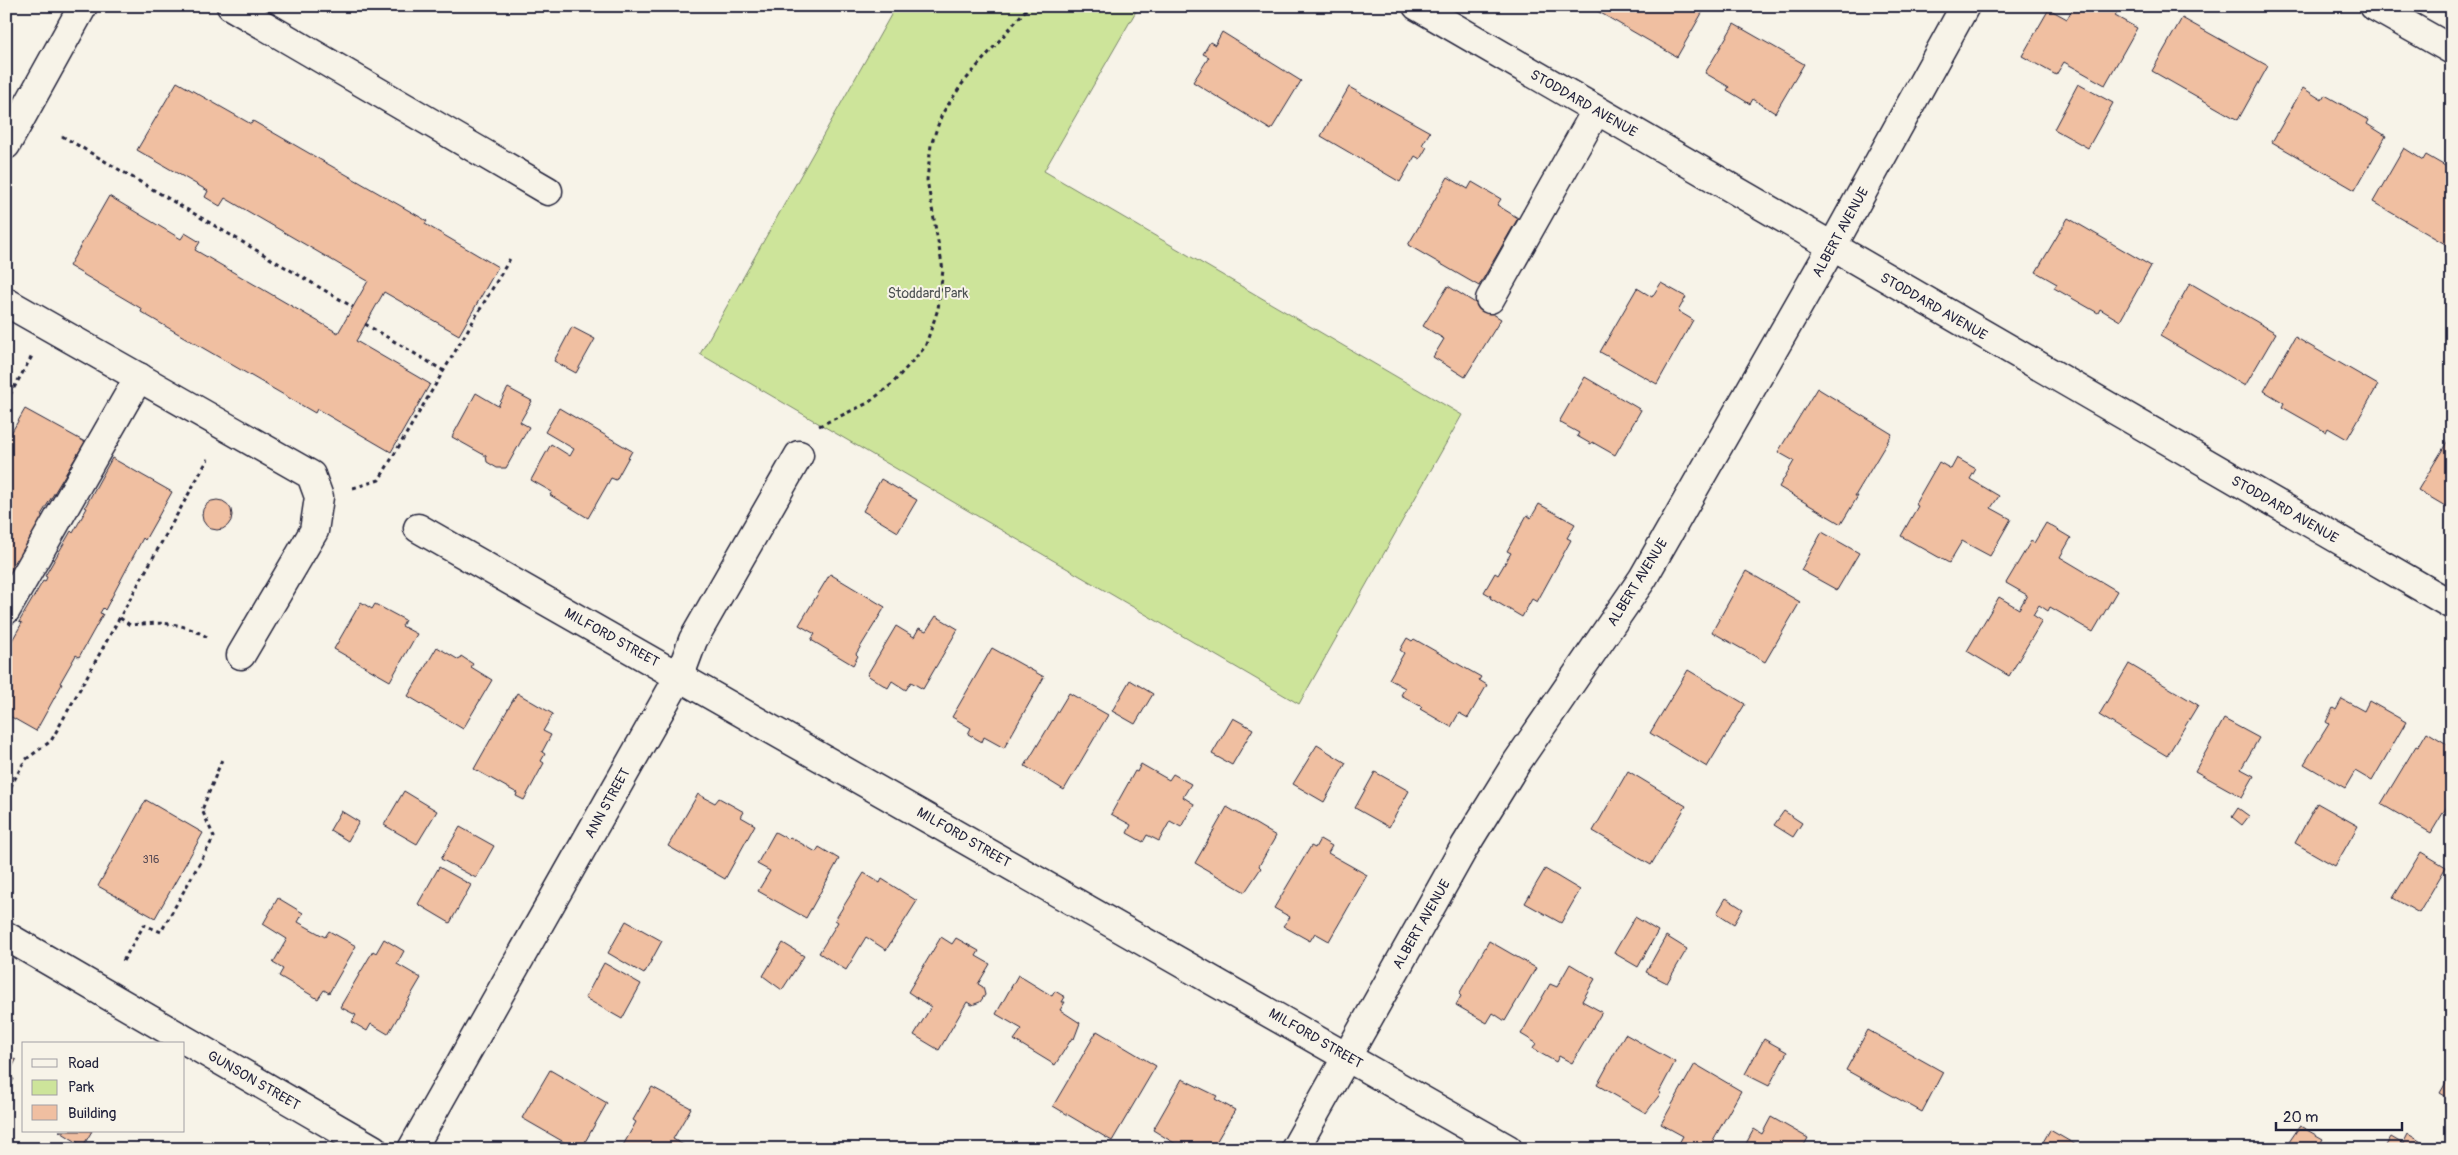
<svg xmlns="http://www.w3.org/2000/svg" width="2458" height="1155" viewBox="0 0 2458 1155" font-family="Pangolin,sans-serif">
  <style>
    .green { fill: #cde49a; stroke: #78836a }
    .building { fill: #f0bfa1; stroke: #22223b }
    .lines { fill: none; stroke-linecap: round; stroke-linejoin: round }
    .minor-casing { stroke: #22223b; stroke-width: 31 }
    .path { stroke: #22223b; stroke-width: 3; stroke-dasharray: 4 4; stroke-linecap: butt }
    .minor { stroke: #f7f3e8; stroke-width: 28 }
    .labels { text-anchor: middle; stroke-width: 4; stroke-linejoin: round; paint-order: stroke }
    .number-label { font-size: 11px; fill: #564954 }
    .street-label { font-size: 14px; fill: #22223b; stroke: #f7f3e8 }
    .park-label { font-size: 14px; fill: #4d5253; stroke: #f7f3e8 }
  </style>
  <rect width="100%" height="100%" fill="#f7f3e8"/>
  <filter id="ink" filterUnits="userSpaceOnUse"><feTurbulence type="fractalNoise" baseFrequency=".02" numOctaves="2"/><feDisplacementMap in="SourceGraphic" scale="10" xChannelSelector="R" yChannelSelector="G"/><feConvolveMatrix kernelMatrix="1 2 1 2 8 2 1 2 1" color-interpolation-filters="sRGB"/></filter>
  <g filter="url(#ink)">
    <polygon class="green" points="896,6 1139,6 1044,171 1462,415 1299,704 700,354"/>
    <g class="building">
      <polygon points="1593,6 1706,6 1677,57 1592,8"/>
      <polygon points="2074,6 2106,6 2117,12 2115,16 2137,28 2105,85 2064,62 2056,75 2022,56 2049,9 2067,19"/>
      <polygon points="2182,18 2268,66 2238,120 2152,71"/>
      <polygon points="1734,24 1804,64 1775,113 1753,99 1750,104 1727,90 1729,87 1705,73"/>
      <polygon points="1222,32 1301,81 1271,130 1193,82 1209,57 1203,54 1210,42 1215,45"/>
      <polygon points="177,82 251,124 253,121 427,221 425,224 498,267 459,335 384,292 356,341 430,384 391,452 317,409 315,413 141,312 142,309 69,266 109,196 181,239 185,233 200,242 195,250 338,333 368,281 225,198 220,206 205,197 208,191 137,150"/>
      <polygon points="2078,84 2113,103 2088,148 2054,129"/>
      <polygon points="1349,87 1430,132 1422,145 1427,147 1420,159 1415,156 1400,182 1321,136"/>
      <polygon points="2303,88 2322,100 2325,95 2369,120 2367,124 2386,136 2355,190 2272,142"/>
      <polygon points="2404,148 2423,160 2426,155 2452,170 2452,248 2373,202"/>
      <polygon points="1448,177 1468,189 1472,182 1501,199 1497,205 1518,218 1479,286 1408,245"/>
      <polygon points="2068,218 2151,266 2120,321 2100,309 2098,313 2054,288 2057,284 2036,272"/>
      <polygon points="1661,283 1686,297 1678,311 1693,320 1657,384 1600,352 1637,288 1652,297"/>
      <polygon points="2190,283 2276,333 2245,386 2160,336"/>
      <polygon points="1448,286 1501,319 1465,377 1433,357 1444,339 1423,326"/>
      <polygon points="572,327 595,339 576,373 554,361"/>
      <polygon points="2295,337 2378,385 2347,439 2328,428 2326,432 2282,407 2284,403 2264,391"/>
      <polygon points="1585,377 1641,410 1615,455 1592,442 1591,444 1577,436 1579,433 1559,422"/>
      <polygon points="508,388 532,401 520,422 529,427 506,468 497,468 487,462 486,456 452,437 476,393 498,406"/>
      <polygon points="1817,388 1892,434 1855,496 1858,496 1841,524 1779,487 1794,461 1778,452"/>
      <polygon points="559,408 632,451 616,480 611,478 588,518 550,495 552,492 531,480 551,444 570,456 574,449 545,432"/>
      <polygon points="25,409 85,442 41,515 43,516 18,560 16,559 13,564 16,565 6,582 6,442"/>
      <polygon points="2452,434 2452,510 2418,490"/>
      <polygon points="112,458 172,492 145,540 143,538 105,610 103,608 100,613 103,614 79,657 76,655 60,683 62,684 36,731 6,714 6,651 22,623 19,622 43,581 45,582 47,577 45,576 71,531 73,533 87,508 85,507"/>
      <polygon points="1957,458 1976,469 1970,479 1999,496 1991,508 2011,519 1990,556 1962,541 1949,563 1901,536 1918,506 1915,504 1939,462 1951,469"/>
      <polygon points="881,479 917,500 898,532 863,511"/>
      <circle cx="217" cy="515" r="15"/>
      <polygon points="1539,504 1575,524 1567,538 1571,540 1537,602 1532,599 1522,617 1490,598 1491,596 1484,592 1495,573 1498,575 1511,553 1507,551 1527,515 1531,518"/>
      <polygon points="2046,523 2071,538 2060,557 2117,591 2093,632 2050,607 2048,611 2039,605 2033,615 2042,621 2009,676 1967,651 1999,597 2019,609 2027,595 2006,583 2031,541 2034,543"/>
      <polygon points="1822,532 1859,553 1837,590 1801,570"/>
      <polygon points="1746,571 1800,602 1765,662 1712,632"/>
      <polygon points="830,574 885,607 856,654 858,656 853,665 811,640 815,634 799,625"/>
      <polygon points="361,602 372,609 375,604 405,620 402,626 417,634 390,681 334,649"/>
      <polygon points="936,616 958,629 923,689 911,682 906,690 892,681 888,688 867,675 896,626 914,637 919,628 926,631"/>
      <polygon points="1407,638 1412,641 1414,639 1481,677 1479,680 1487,685 1468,718 1459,713 1451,727 1420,709 1422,707 1401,695 1405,688 1389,679 1404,653 1400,650"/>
      <polygon points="437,647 459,660 461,656 473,664 471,667 492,680 463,729 408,696"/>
      <polygon points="992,648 1044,677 1004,748 984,737 982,742 968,734 971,728 952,717"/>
      <polygon points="2129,664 2198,705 2167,756 2099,715"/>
      <polygon points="1688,670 1745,704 1707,767 1650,733"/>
      <polygon points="1130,680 1153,694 1135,724 1112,711"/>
      <polygon points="517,693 553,714 543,731 551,735 542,752 545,754 541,761 544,763 524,800 516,796 517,793 474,769"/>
      <polygon points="1069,693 1108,715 1064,790 1025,766"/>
      <polygon points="2342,699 2364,711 2369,701 2406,722 2372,781 2355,771 2345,788 2304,764 2329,724 2326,722 2333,708 2336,710"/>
      <polygon points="1233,718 1253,729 1232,765 1212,754"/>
      <polygon points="2224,719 2259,738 2241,769 2254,776 2242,797 2195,771"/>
      <polygon points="2427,732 2452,747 2452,798 2431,833 2381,804 2416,746 2418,747"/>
      <polygon points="1317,745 1346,763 1324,802 1293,784"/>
      <polygon points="1141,764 1169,780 1173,774 1191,784 1183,797 1194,804 1181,827 1170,821 1159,841 1147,835 1143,842 1127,833 1131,825 1111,814 1135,771 1137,772"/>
      <polygon points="1628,771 1686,806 1651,865 1593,831"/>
      <polygon points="1375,772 1409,791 1389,827 1355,808"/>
      <polygon points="404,791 437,811 417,844 384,825"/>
      <polygon points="698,794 715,803 719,798 744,812 741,817 755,825 725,879 668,846"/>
      <polygon points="146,800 203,833 155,918 98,886"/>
      <polygon points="2317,803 2358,826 2335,866 2295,843"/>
      <polygon points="1227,807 1276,836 1259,866 1261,868 1245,892 1195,863"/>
      <polygon points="2238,808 2249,816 2242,825 2232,817"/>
      <polygon points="341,811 359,822 348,841 330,830"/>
      <polygon points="1784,811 1802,823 1793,837 1774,825"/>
      <polygon points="460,827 494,846 476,878 441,859"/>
      <polygon points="775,832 788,839 790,837 816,852 819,847 839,859 806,918 758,891 770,871 757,864"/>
      <polygon points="1320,839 1332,846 1328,853 1367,875 1329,941 1315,933 1310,941 1283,926 1290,917 1274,908 1311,846 1315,848"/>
      <polygon points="2421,852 2446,867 2419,913 2393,898"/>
      <polygon points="439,867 471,885 450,923 418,904"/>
      <polygon points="1545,869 1580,890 1561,923 1525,903"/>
      <polygon points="864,873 880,883 882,879 917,901 886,950 866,937 846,970 819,953 838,922 835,920"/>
      <polygon points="278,898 303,913 298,922 325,937 329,931 356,946 329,993 324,990 318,999 279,976 283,969 273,963 287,939 263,924"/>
      <polygon points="1726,898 1743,909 1734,924 1717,913"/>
      <polygon points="1635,917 1658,931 1638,967 1614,953"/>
      <polygon points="626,921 662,941 644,974 608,953"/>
      <polygon points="1666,936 1687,949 1667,983 1646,972"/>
      <polygon points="941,937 952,944 956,938 979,951 976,956 990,964 978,984 983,987 985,995 980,1002 972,1005 967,1002 939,1050 914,1035 931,1007 908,992"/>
      <polygon points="384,939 404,951 397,964 421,978 388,1034 371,1024 367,1031 352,1022 356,1015 340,1007 373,951 376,953"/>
      <polygon points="1489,941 1536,968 1505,1021 1493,1013 1487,1023 1456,1005 1461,996 1459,994"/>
      <polygon points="783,943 804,956 782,990 763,976"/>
      <polygon points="604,963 641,984 622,1019 585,998"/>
      <polygon points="1570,964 1595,979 1582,1001 1602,1012 1572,1063 1559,1056 1556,1062 1533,1049 1536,1043 1521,1034 1550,984 1557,987"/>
      <polygon points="1018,975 1052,996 1055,991 1065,997 1062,1002 1065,1002 1060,1010 1080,1023 1074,1039 1072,1038 1055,1065 1014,1040 1022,1029 996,1014"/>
      <polygon points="1868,1030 1943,1072 1922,1112 1846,1070"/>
      <polygon points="1097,1031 1156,1066 1112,1141 1053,1106"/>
      <polygon points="1625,1034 1675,1062 1659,1092 1661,1093 1646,1113 1597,1085"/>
      <polygon points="1764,1039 1787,1052 1769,1086 1745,1074"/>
      <polygon points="6,1055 16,1060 8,1076 14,1079 6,1093"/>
      <polygon points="1695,1064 1741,1091 1708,1149 1685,1149 1678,1145 1683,1136 1661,1124"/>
      <polygon points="550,1070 607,1103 581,1149 576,1149 522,1118"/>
      <polygon points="2452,1072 2452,1100 2440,1093"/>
      <polygon points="1182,1079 1217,1096 1215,1099 1235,1110 1212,1149 1184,1149 1153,1130"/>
      <polygon points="652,1087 691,1108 673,1139 687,1147 686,1149 621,1149 636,1122 633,1120"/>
      <polygon points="1771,1117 1808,1138 1802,1149 1743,1149 1754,1129 1762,1134"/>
      <polygon points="2300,1126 2323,1139 2317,1149 2300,1149 2289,1142"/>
      <polygon points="2050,1130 2083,1149 2039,1149"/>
      <polygon points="59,1131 92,1131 83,1146"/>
      <polygon points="2408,1134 2433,1149 2384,1149 2391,1137 2403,1144"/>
    </g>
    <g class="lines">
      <g class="minor-casing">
        <g id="minor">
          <polyline points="231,6 548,191"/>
          <polyline points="1417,6 2452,605"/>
          <polyline points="2374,6 2452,50"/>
          <polyline points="6,145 83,6"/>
          <polyline points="1490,299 1596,111"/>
          <polyline points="6,302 311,475 319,497 314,531 241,655"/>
          <polyline points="418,528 1508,1149"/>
          <polyline points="6,610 139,377"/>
          <polyline points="6,936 373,1149"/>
          <polyline points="412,1149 680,675 693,640 799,455"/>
          <polyline points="1295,1149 1465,846 1517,762 1643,578 1832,247 1965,6"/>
        </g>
      </g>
      <g class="path">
        <polyline points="62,136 353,307"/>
        <polyline points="365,324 444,371"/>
        <polyline points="6,402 32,356"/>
        <polyline points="819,426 868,403 892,384 925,347 938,309 943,270 927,180 931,145 942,114 962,84 1029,6"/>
        <polyline points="353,488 379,480 511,257"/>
        <path d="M120,618L130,625C162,622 179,621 209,638"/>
        <polyline points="6,851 11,786 25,760 51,741 208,459"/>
        <polyline points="123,961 144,925 161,932 214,837 202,810 223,757"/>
      </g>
      <use href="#minor" class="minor"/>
    </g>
  </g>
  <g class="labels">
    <g class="number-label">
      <text x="151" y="863">316</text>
    </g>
    <g class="street-label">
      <text transform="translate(1584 103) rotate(30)" y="5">STODDARD AVENUE</text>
      <text transform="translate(1840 232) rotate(-61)" y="5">ALBERT AVENUE</text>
      <text transform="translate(1934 306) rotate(30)" y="5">STODDARD AVENUE</text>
      <text transform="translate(2285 509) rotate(30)" y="5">STODDARD AVENUE</text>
      <text transform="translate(1637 582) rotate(-58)" y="5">ALBERT AVENUE</text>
      <text transform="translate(612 637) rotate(29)" y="5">MILFORD STREET</text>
      <text transform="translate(607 803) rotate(-61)" y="5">ANN STREET</text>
      <text transform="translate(964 837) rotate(30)" y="5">MILFORD STREET</text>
      <text transform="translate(1421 924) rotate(-60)" y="5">ALBERT AVENUE</text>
      <text transform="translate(1316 1038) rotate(30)" y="5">MILFORD STREET</text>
      <text transform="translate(254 1080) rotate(30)" y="5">GUNSON STREET</text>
    </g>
    <g class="park-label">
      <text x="928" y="298">Stoddard Park</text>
    </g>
  </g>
  <rect width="2458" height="1155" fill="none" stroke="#f7f3e8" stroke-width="25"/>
  <rect x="12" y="12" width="2433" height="1130" fill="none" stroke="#22223b" stroke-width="2" filter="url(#ink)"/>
  <rect x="22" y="1042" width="162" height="90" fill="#f7f3e8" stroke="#a29fa3"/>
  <rect x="32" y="1059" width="25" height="8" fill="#f7f3e8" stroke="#a29fa3"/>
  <text x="68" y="1068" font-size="15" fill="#22223b">Road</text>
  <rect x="32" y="1080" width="25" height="15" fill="#cde49a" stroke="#a29fa3"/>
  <text x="68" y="1092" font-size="15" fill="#22223b">Park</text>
  <rect x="32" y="1105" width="25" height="15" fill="#f0bfa1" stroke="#a29fa3"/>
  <text x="68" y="1118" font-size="15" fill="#22223b">Building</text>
  <path d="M2276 1122v8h126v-8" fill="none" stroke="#22223b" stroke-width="2.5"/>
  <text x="2283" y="1122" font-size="15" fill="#22223b" stroke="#f7f3e8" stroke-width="4" paint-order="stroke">20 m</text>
</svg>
